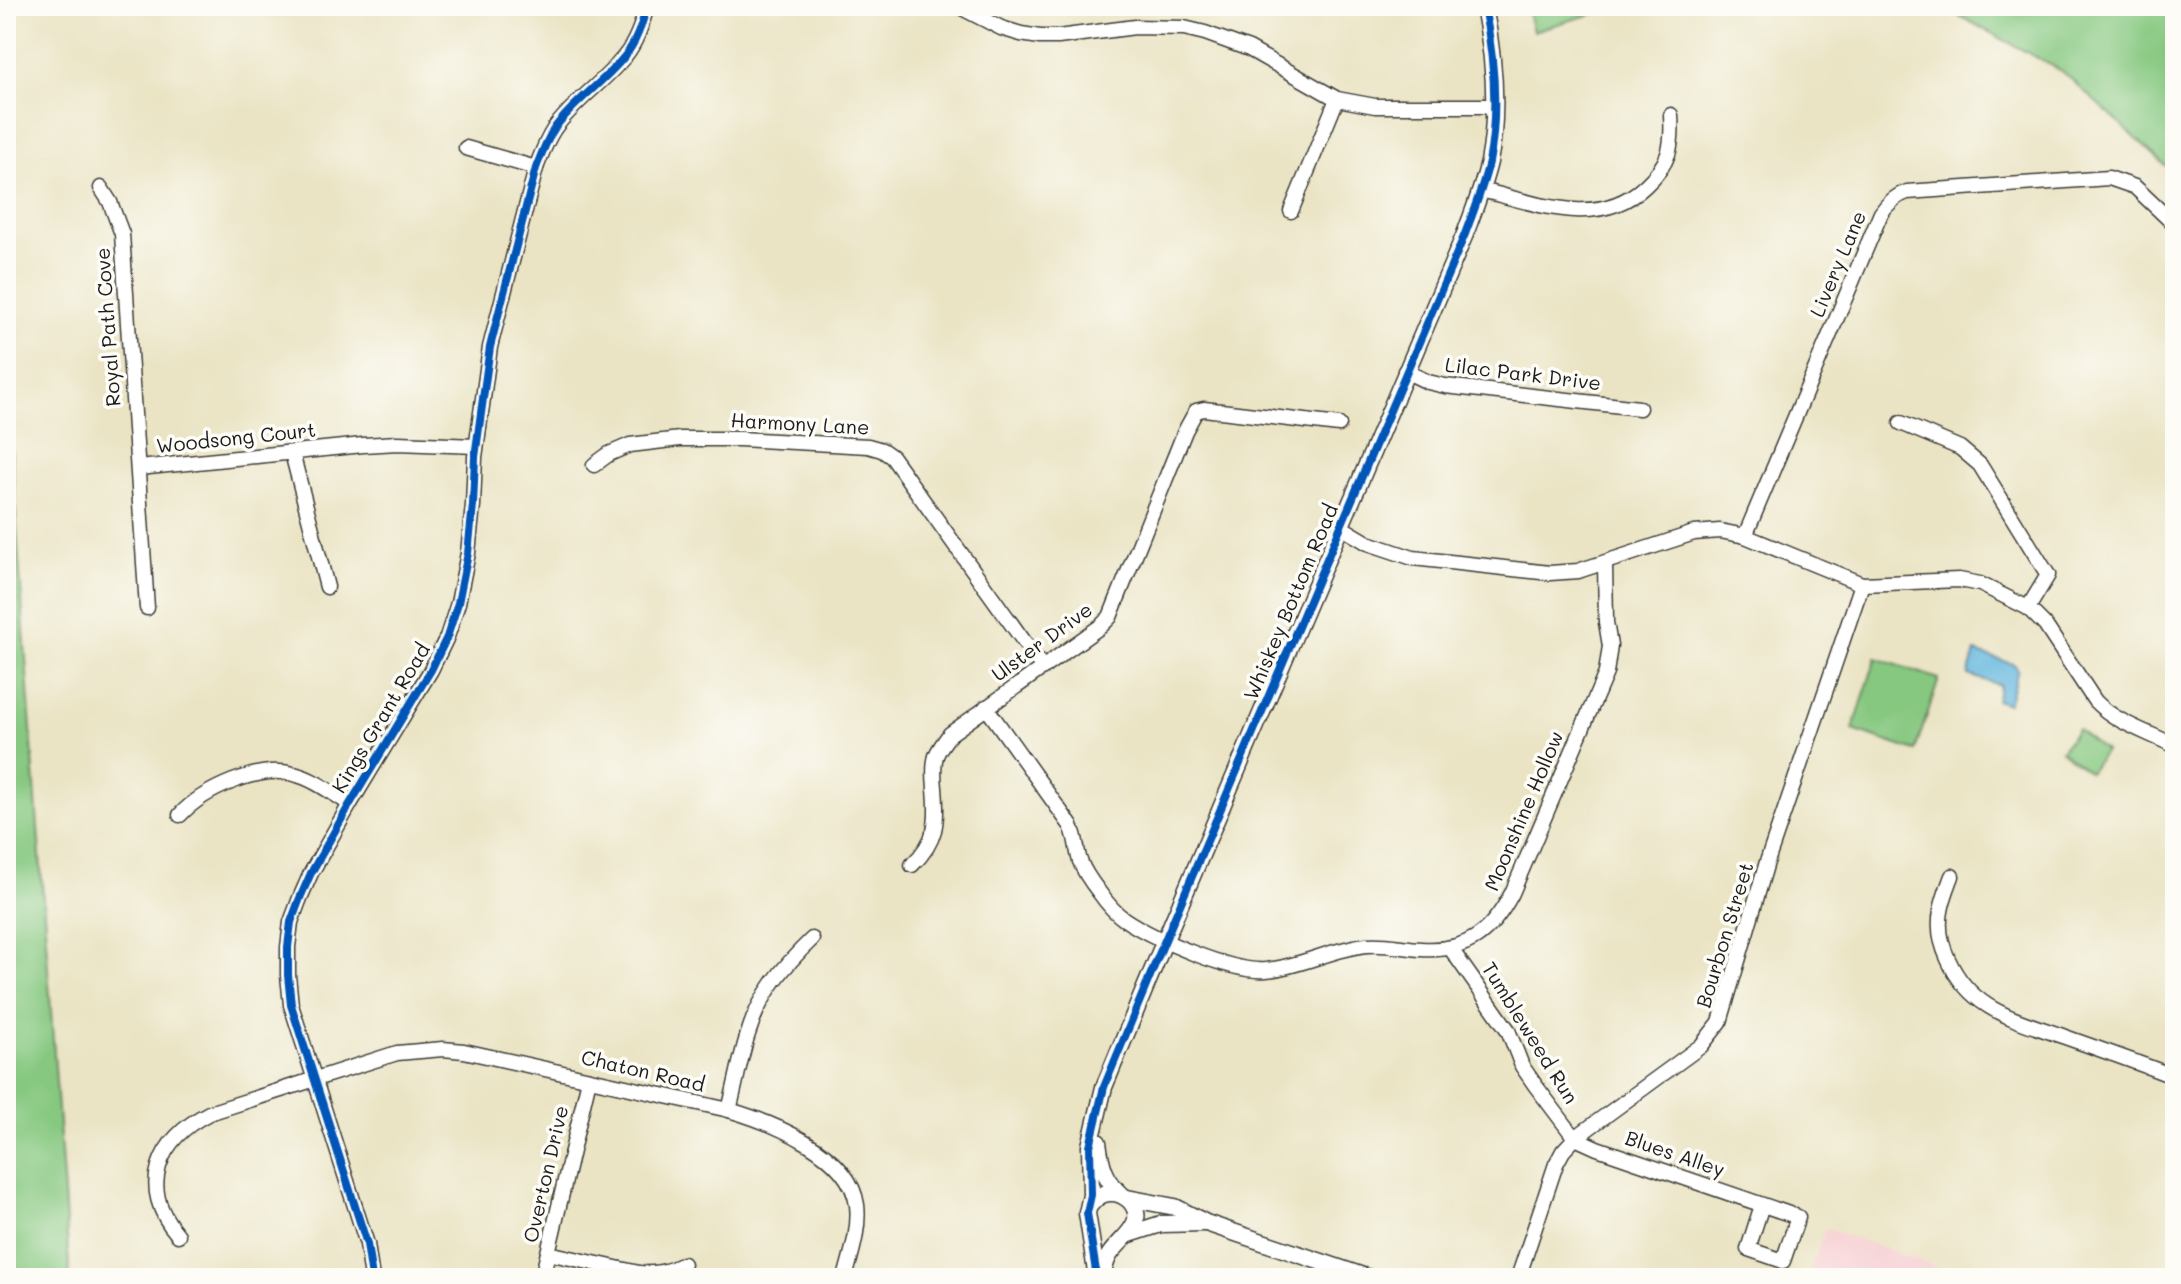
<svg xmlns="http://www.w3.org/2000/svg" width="2181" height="1284" viewBox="0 0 2181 1284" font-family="Mali,sans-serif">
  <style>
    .built { fill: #f7cfd3 }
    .green { fill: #86c880; stroke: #51724e; stroke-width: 2 }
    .water { fill: #61b5dd; stroke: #3e687c; stroke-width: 2 }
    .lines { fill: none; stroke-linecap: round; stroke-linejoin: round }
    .minor-casing { stroke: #3b3a35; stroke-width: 17 }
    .tertiary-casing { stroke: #3b3a35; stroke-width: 19 }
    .minor { stroke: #fff; stroke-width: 14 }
    .tertiary { stroke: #fff; stroke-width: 16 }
    .cycleway-casing { stroke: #fdfcf7; stroke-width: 13 }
    .cycleway { stroke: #0057b8; stroke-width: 8 }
    .labels { text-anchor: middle; stroke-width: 7; stroke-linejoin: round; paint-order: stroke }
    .street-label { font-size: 20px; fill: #1c1c1c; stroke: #fdfcf7 }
  </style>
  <rect width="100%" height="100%" fill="#fdfcf7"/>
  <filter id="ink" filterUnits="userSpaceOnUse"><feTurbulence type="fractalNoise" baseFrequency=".0125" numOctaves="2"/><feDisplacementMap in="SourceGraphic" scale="16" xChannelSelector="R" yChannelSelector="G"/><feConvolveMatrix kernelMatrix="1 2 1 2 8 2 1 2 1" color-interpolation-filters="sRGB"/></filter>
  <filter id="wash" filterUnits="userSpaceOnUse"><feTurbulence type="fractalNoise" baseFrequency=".006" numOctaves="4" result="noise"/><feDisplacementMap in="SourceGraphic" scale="32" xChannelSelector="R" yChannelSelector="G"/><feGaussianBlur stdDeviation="1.8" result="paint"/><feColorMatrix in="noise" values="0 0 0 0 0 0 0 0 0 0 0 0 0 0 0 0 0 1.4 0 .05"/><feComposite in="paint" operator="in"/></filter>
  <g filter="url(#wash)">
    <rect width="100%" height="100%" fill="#eae4c4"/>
    <polygon class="built" points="1825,1228 1969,1278 1808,1278"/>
    <g class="green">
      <polygon points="1526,6 1620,6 1533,31"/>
      <polygon points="1941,6 2175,6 2175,174 2062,71"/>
      <polygon points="6,377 70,1278 6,1278"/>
      <polygon points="1876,658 1939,679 1915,751 1853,730"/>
      <polygon points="2077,729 2105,751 2089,772 2061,750"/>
    </g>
    <polygon class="water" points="1975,652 2014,664 2018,670 2008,704 1996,700 2000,685 1968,675"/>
  </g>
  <g filter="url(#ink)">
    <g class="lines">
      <g class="minor-casing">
        <g id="minor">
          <polyline points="958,6 1001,28 1021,34 1040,37 1058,37 1135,27 1184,28 1205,33 1249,49 1337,99 1375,106 1494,106"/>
          <polyline points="466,148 536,168"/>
          <polyline points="101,188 110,202 122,234 147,608"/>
          <path d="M1481,190C1536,203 1598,230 1645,186C1670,163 1673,147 1671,115"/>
          <polyline points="1291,211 1337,99"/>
          <polyline points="1405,371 1428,382 1445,386 1639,408"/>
          <polyline points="1901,423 1960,448 1980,465 2048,575 2028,608"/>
          <polyline points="292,453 327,587"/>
          <polyline points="594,465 609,454 630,445 680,439 739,439 868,446 882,450 892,457 1043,668"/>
          <polyline points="139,468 363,445 398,443 476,446"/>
          <path d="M1341,527L1368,543L1413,558L1550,573L1578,571L1694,533L1720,531L1745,536L1862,584L1959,580L1980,584L2028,608L2045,625L2095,701C2116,723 2148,732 2175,746"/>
          <path d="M1745,536L1881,213C1888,203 1895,196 1907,192L2109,178L2135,187L2175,225"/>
          <path d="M986,707L1071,826C1077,838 1076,849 1080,861C1084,872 1092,883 1099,892C1106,902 1114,912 1124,919C1154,939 1232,973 1266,970C1300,967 1334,948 1367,945C1385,943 1403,948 1421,949C1468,952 1491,933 1512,893L1606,673L1610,646L1606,622L1605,563"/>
          <path d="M180,815C203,790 259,764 294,774C314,779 332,793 350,804"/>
          <path d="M912,865C937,841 938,822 935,788C934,778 933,766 936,756C939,748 945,741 950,734L1101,626L1110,617L1185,431L1196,411L1204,409L1339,425"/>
          <path d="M1952,876C1948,887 1943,899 1941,911C1938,927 1941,944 1948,959C1971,1011 2015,1019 2065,1037C2102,1050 2139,1063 2175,1077"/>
          <polyline points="1451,949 1508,1030 1522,1066 1535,1085 1575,1138 1597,1148 1798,1217 1783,1261 1748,1249 1762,1205"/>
          <path d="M729,1110C736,1084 740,1057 749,1031C760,994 785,965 812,939"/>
          <path d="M178,1235C137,1188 158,1139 209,1113L397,1053L443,1049L464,1051L729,1110C773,1123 850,1153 857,1205C860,1229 851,1255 845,1278"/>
          <path d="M548,1253L639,1273C656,1274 668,1272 683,1264"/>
          <path d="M372,1278L367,1244L291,1005L288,975V947L291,922L300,898L311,873L350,804L431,670L447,637L458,603L468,553L473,505L475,457L490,347L536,168C541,155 546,141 554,129C573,102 603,83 624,57C636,43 642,24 647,6"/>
          <polyline points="542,1278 589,1079"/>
          <polyline points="1518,1278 1556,1164 1563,1151 1575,1138 1701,1046 1720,1022 1767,862 1862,584"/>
        </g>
      </g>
      <g class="tertiary-casing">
        <g id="tertiary">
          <path d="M1098,1142C1101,1164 1104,1179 1121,1194"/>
          <polyline points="1127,1198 1175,1207 1206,1223 1369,1278"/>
          <path d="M1090,1205C1096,1198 1102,1192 1112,1193C1118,1193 1124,1196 1129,1200C1150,1222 1121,1238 1110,1254C1105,1261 1104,1270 1102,1278"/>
          <polyline points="1130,1234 1161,1224 1204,1223"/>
          <path d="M1097,1278L1087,1213L1091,1195L1090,1146L1104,1087L1165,940L1465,234C1474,210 1483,187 1489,162C1499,111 1494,57 1484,6"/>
        </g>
      </g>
      <use href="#minor" class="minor"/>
      <use href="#tertiary" class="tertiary"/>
      <g class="cycleway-casing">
        <g id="cycleway">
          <path d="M372,1278L367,1244L291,1005L288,975V947L291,922L300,898L311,873L350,804L431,670L447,637L458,603L468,553L473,505L475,457L490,347L536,168C541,155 546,141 554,129C573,102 603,83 624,57C636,43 642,24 647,6"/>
          <path d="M1097,1278L1087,1213L1091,1195L1090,1146L1104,1087L1165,940L1465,234C1474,210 1483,187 1489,162C1499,111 1494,57 1484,6"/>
        </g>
      </g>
      <use href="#cycleway" class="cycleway"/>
    </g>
  </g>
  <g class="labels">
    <g class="street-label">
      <text transform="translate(1838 264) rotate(-67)" y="7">Livery Lane</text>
      <text transform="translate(108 327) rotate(-94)" y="7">Royal Path Cove</text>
      <text transform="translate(1523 374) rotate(7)" y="7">Lilac Park Drive</text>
      <text transform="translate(800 424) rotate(3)" y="7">Harmony Lane</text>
      <text transform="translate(236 438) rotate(-6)" y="7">Woodsong Court</text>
      <text transform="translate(1291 602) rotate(-67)" y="7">Whiskey Bottom Road</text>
      <text transform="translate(1042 642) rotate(-36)" y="7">Ulster Drive</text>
      <text transform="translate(381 718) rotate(-59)" y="7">Kings Grant Road</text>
      <text transform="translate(1524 811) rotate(-67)" y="7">Moonshine Hollow</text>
      <text transform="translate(1725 935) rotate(-73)" y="7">Bourbon Street</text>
      <text transform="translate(1530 1033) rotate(58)" y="7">Tumbleweed Run</text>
      <text transform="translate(643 1071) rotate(13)" y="7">Chaton Road</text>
      <text transform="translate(1675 1154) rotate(19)" y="7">Blues Alley</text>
      <text transform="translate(546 1174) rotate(-77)" y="7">Overton Drive</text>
    </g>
  </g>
  <rect width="2181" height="1284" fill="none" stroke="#fdfcf7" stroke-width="32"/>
</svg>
